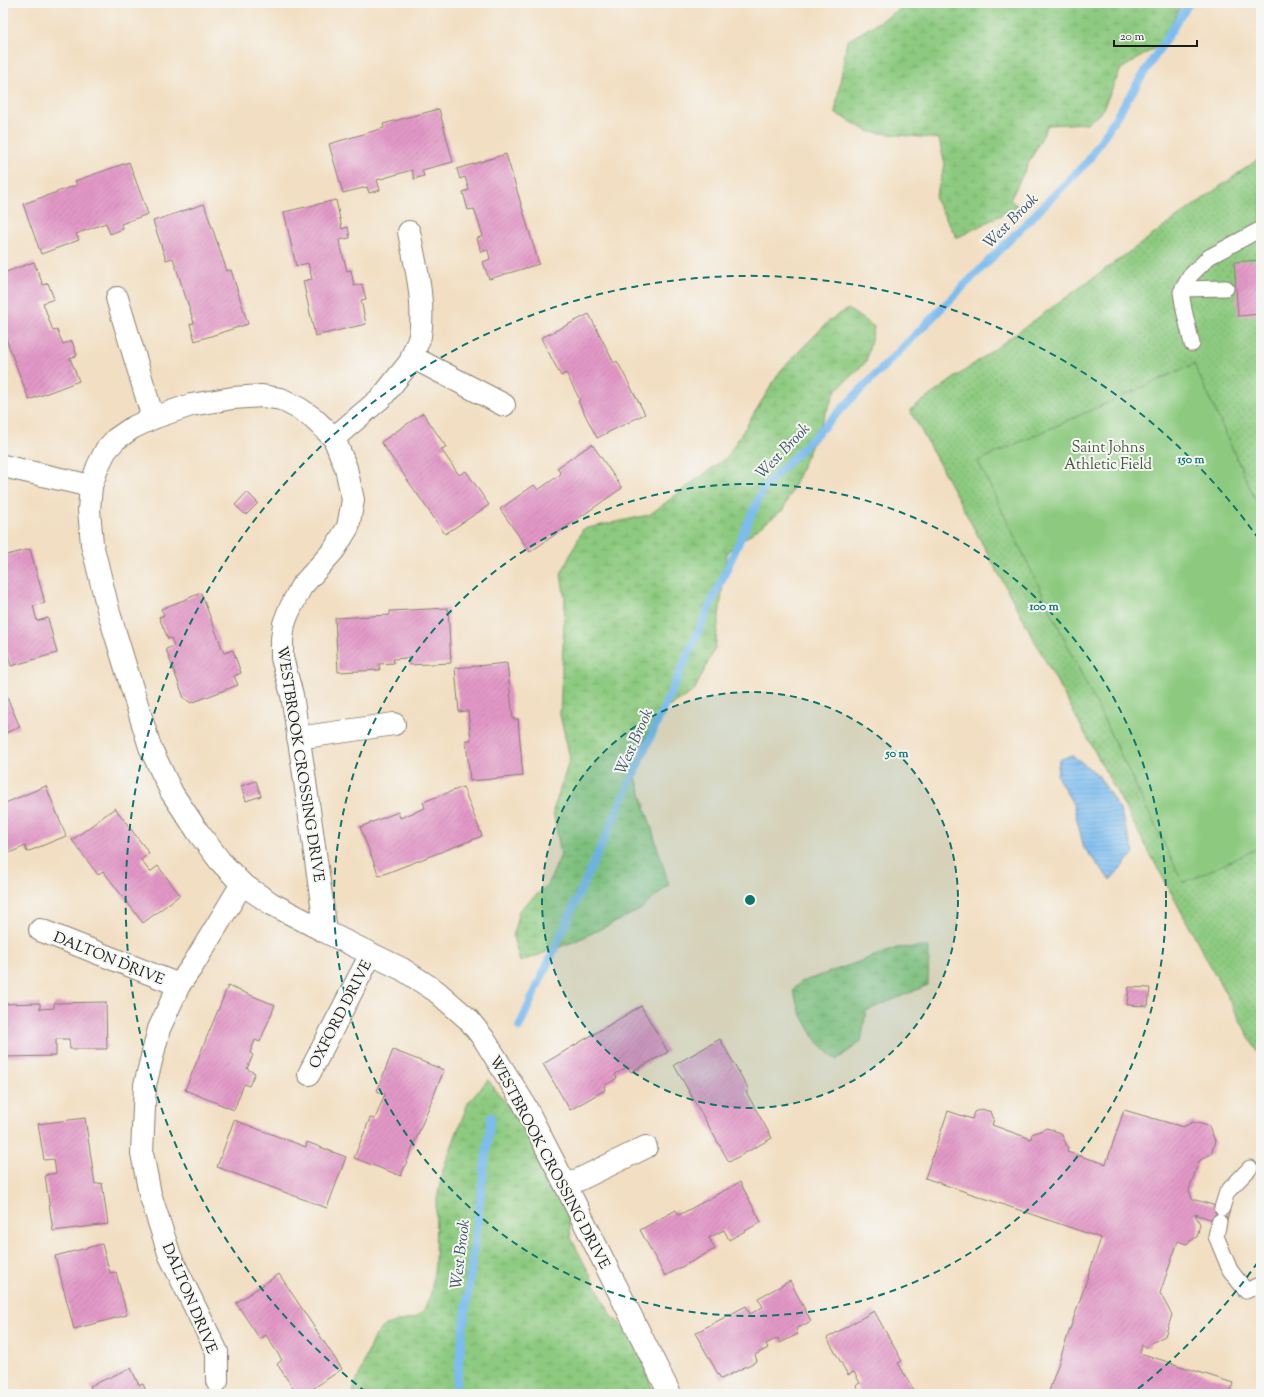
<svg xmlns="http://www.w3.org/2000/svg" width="1264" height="1397" viewBox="0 0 1264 1397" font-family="'Sorts Mill Goudy',serif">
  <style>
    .wetland { fill: url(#wetland-marsh); stroke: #54734e }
    .park { fill: url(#park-dots); stroke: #54734e }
    .pitch { fill: #8dca80; stroke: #54734e }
    .water { fill: url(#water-rules); stroke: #4c6c86 }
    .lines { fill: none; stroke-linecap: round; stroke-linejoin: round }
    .stream { stroke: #7bbcf0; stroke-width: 8 }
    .building { fill: url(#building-hatch) }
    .service-casing { stroke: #877e70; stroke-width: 17 }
    .minor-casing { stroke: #877e70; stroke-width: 24 }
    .service { stroke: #fff; stroke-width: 15 }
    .minor { stroke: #fff; stroke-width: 22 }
    .ring { fill: none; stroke: #0f766e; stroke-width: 2; stroke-dasharray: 7 5 }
    .labels { text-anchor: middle; stroke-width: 4; stroke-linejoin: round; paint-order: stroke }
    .park-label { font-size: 15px; fill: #44593f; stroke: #f6f6f2 }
    .street-label { font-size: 15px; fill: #1c1c1c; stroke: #f6f6f2 }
    .water-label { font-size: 16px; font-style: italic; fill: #3d5466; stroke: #f6f6f2 }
    .centre { fill: #0f766e; stroke: #f6f6f2; stroke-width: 2 }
    .ring-label { font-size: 12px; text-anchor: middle; font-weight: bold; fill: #0f766e; stroke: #f6f6f2; stroke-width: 4; stroke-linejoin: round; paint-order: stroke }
  </style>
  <defs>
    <pattern id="wetland-marsh" width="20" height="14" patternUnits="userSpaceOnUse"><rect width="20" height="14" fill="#8dca80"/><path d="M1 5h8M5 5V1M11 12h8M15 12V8" fill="none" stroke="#79ad6e"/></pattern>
    <pattern id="park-dots" width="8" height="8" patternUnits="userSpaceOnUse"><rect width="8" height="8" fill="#8dca80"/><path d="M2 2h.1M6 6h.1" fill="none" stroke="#79ad6e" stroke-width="1.8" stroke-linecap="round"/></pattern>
    <pattern id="water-rules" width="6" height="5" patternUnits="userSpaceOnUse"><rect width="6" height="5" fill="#7bbcf0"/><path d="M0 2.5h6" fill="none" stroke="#6aa1cd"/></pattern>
    <pattern id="building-hatch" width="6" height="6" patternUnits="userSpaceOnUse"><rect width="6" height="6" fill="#e298c6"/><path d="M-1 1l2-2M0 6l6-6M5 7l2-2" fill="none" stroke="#c182aa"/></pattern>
  </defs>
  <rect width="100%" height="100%" fill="#f6f6f2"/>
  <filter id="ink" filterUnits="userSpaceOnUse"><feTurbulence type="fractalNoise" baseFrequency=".025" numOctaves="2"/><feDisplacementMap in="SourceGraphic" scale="8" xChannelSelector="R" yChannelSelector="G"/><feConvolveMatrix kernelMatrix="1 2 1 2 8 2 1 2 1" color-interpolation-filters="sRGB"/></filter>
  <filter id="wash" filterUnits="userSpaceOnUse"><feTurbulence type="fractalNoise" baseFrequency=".012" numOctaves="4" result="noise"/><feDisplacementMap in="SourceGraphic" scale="16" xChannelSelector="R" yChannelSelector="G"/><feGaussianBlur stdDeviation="0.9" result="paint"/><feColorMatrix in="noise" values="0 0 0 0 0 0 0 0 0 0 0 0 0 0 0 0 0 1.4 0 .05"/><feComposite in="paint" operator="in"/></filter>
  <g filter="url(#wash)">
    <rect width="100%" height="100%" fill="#f2dfc3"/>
    <g class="wetland">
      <polygon points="908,3 1182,3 1161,44 1121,69 1101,113 1087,123 1048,125 1010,200 1018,206 957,238 935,199 945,165 939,139 870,132 835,113 847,41 902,8"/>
      <polygon points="848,309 874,327 866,362 836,390 783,510 727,552 715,648 694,691 662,711 631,761 669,885 640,910 578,940 520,962 513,937 519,910 548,885 561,854 553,811 570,758 560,715 565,599 561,574 583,529 649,515 727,457 781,370 830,320"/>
      <polygon points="929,947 928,985 866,1011 861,1042 836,1060 815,1039 800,1012 793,991 800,982 816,977 897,948"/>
      <polygon points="488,1080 547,1156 566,1198 571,1238 611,1315 636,1341 654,1394 352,1394 373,1339 385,1325 414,1318 423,1312 431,1293 435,1265 436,1205 443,1169 468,1103"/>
    </g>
    <polygon class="park" points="1261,157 1261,1059 910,410"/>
    <polygon class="pitch" points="1194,364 1261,512 1261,847 1183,883 978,461"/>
    <polygon class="water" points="1072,755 1098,775 1120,810 1134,853 1110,880 1084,848 1073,804 1057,776 1059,760"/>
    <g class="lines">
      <g class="stream">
        <polyline points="519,1027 764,487 1088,161 1189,3"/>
        <polyline points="455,1394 491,1117"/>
      </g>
    </g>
    <g id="blocks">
      <g class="building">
        <polygon points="439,109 453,162 422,170 424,176 414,179 412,170 377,180 380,190 369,193 367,187 343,193 329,144 384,128 383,124"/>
        <polygon points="506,154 539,264 489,279 483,262 490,259 488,250 481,252 477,238 483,236 474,209 468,210 463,192 469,190 465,177 460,179 457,169"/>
        <polygon points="129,162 148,214 121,224 123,229 110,234 106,223 92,228 76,234 79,240 41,254 23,204 77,185 75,181"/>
        <polygon points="336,200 342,229 348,227 350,238 339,240 347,271 351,270 354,286 362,284 366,299 361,300 366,324 315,336 303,281 312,279 308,263 296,266 284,212"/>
        <polygon points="204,204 227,271 231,270 248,324 195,341 190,324 194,323 173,258 166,260 153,221"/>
        <polygon points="1261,260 1261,314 1238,316 1234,262"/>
        <polygon points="34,262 43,285 48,283 54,299 43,303 53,331 57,330 63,344 72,341 77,356 70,358 79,381 29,400 3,331 3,273"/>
        <polygon points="589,314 614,363 617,361 645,414 597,438 578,401 580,400 566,373 561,376 541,338"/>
        <polygon points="423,413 446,447 441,449 459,475 466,471 489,505 445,534 381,442"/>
        <polygon points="592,444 622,488 530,552 500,509 534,485 538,490 561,474 557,468"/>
        <polygon points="247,492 258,503 246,515 235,505"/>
        <polygon points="30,549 45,603 33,606 37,621 48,618 57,653 11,666 3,636 3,556"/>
        <polygon points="201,593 224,653 233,650 241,673 234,676 238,685 191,703 184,698 166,649 174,646 171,638 168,639 159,617 164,615 161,609"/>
        <polygon points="448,608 451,663 409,665 409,658 393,659 394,663 379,664 380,670 338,672 335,618 390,615 390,611"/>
        <polygon points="507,663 513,719 518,719 523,776 470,781 466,740 471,740 468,711 459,712 455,668"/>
        <polygon points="3,688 20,727 3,734"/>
        <polygon points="256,781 261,796 246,801 241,786"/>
        <polygon points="46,786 66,836 27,852 25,846 3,856 3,804"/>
        <polygon points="463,787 482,836 379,876 360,827 398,812 400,818 425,808 423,802"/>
        <polygon points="115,808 149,853 141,860 150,872 158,866 180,895 143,923 103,871 98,875 72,840"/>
        <polygon points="228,986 275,1005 260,1042 255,1040 250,1053 253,1055 247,1069 255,1073 249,1086 244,1084 234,1110 185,1090"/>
        <polygon points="1129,987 1150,988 1148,1006 1127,1005"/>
        <polygon points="106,1002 107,1049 70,1049 69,1039 56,1039 56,1056 3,1057 3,1004 40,1003 40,1009 54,1008 54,1003"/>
        <polygon points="641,1006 668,1052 631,1072 628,1067 615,1074 617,1078 604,1086 605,1090 570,1110 543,1064"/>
        <polygon points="720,1039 749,1090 746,1092 772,1138 729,1162 674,1065"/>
        <polygon points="393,1050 444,1070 401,1176 354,1158 370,1118 375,1119 385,1094 377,1091"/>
        <polygon points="982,1109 991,1112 994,1119 992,1125 1031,1139 1032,1134 1047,1128 1061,1133 1068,1148 1067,1152 1106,1164 1124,1110 1183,1127 1193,1122 1209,1126 1215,1141 1211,1154 1199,1161 1189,1190 1192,1199 1230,1210 1226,1224 1195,1214 1200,1224 1197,1237 1186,1244 1178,1241 1160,1293 1172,1315 1165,1336 1151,1343 1150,1345 1148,1347 1144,1347 1142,1345 1140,1353 1233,1383 1230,1394 1048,1394 1101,1238 925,1178 948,1111 972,1119 974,1112"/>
        <polygon points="85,1118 95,1184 102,1183 108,1224 53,1231 45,1175 56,1173 54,1159 44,1160 38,1124"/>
        <polygon points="234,1120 306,1147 307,1142 346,1157 327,1208 217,1167"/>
        <polygon points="740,1182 761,1222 729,1240 724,1230 709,1238 715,1249 665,1276 640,1230 676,1210 679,1215"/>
        <polygon points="102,1244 110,1273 116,1272 127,1315 74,1329 55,1256"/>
        <polygon points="279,1274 342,1369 305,1394 297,1394 277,1364 282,1360 266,1335 260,1339 236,1303"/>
        <polygon points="790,1281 811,1321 796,1329 798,1334 780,1343 778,1338 766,1344 768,1348 755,1355 757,1361 721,1379 695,1333 746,1306 750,1314 763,1307 758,1298"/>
        <polygon points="874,1311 902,1361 898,1363 916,1394 860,1394 856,1385 860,1383 854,1372 848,1375 827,1338"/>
        <polygon points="131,1368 139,1385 143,1384 147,1394 94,1394 90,1386"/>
      </g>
    </g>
  </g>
  <g filter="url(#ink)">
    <use href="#blocks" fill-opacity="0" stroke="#877e70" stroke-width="1"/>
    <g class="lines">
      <g class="service-casing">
        <g id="service">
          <polyline points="1183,289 1226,288"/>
          <polyline points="1192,344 1184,310 1181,292 1190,276 1209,257 1261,229"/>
          <polyline points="1222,1208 1227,1192 1250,1168"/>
          <polyline points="1219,1222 1216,1236 1230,1270 1246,1291 1261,1284"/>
        </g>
      </g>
      <g class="minor-casing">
        <g id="minor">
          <path d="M409,232C416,267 425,301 420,336C418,343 414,350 412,357"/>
          <polyline points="117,298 153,418"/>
          <polyline points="334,438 382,397 410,362 412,357 504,405"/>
          <polyline points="3,466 91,486"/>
          <polyline points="298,738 394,724"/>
          <polyline points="40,930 179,985"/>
          <polyline points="326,932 303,767 292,695 282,658 282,639 284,624 288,613 301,587 334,550 348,527 353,500 346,468 334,438 313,418 300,409 281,399 262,396 233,398 191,405 153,418 132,428 116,439 106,450 98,466 91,486 89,510 92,544 109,613 150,747 172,793 198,832 220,861 242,884 272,904 326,932 402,969 436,991 468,1019 484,1039 523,1102 566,1186 670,1394"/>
          <polyline points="309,1074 371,954"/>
          <polyline points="566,1186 646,1147"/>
          <polyline points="217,1381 217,1352 170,1256 150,1194 142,1153 145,1085 159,1029 179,985 193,965 242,884"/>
        </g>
      </g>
      <use href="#service" class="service"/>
      <use href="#minor" class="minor"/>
    </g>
  </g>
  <circle cx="750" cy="900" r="208" fill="#0f766e" fill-opacity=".12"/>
  <g class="ring">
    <circle cx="750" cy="900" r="208"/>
    <circle cx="750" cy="900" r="416"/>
    <path d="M1258 1262A624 624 0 0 1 1134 1392M366 1392A624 624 0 1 1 1258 538"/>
  </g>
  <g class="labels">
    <g class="park-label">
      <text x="1108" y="452">Saint Johns<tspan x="1108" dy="17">Athletic Field</tspan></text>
    </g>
    <g class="street-label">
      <text transform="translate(301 764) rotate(81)" y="5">WESTBROOK CROSSING DRIVE</text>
      <text transform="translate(109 958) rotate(22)" y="5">DALTON DRIVE</text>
      <text transform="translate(340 1014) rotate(-63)" y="5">OXFORD DRIVE</text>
      <text transform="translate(550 1162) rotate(62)" y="5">WESTBROOK CROSSING DRIVE</text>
      <text transform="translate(190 1298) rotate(67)" y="5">DALTON DRIVE</text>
    </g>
    <g class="water-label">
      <text transform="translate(1010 220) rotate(-45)" y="6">West Brook</text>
      <text transform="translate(782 450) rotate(-46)" y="6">West Brook</text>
      <text transform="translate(633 741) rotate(-66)" y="6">West Brook</text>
      <text transform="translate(459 1254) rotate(-83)" y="6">West Brook</text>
    </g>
  </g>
  <circle cx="750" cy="900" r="6" class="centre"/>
  <g class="ring-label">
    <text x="1191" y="463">150 m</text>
    <text x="1044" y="610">100 m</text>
    <text x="897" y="757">50 m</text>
  </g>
  <rect width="1264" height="1397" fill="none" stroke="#f6f6f2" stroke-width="16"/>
  <path d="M1114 40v6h83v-6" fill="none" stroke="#1c1c1c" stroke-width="2"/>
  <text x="1120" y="40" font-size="12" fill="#1c1c1c" stroke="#f6f6f2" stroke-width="3" paint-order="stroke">20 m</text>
</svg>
